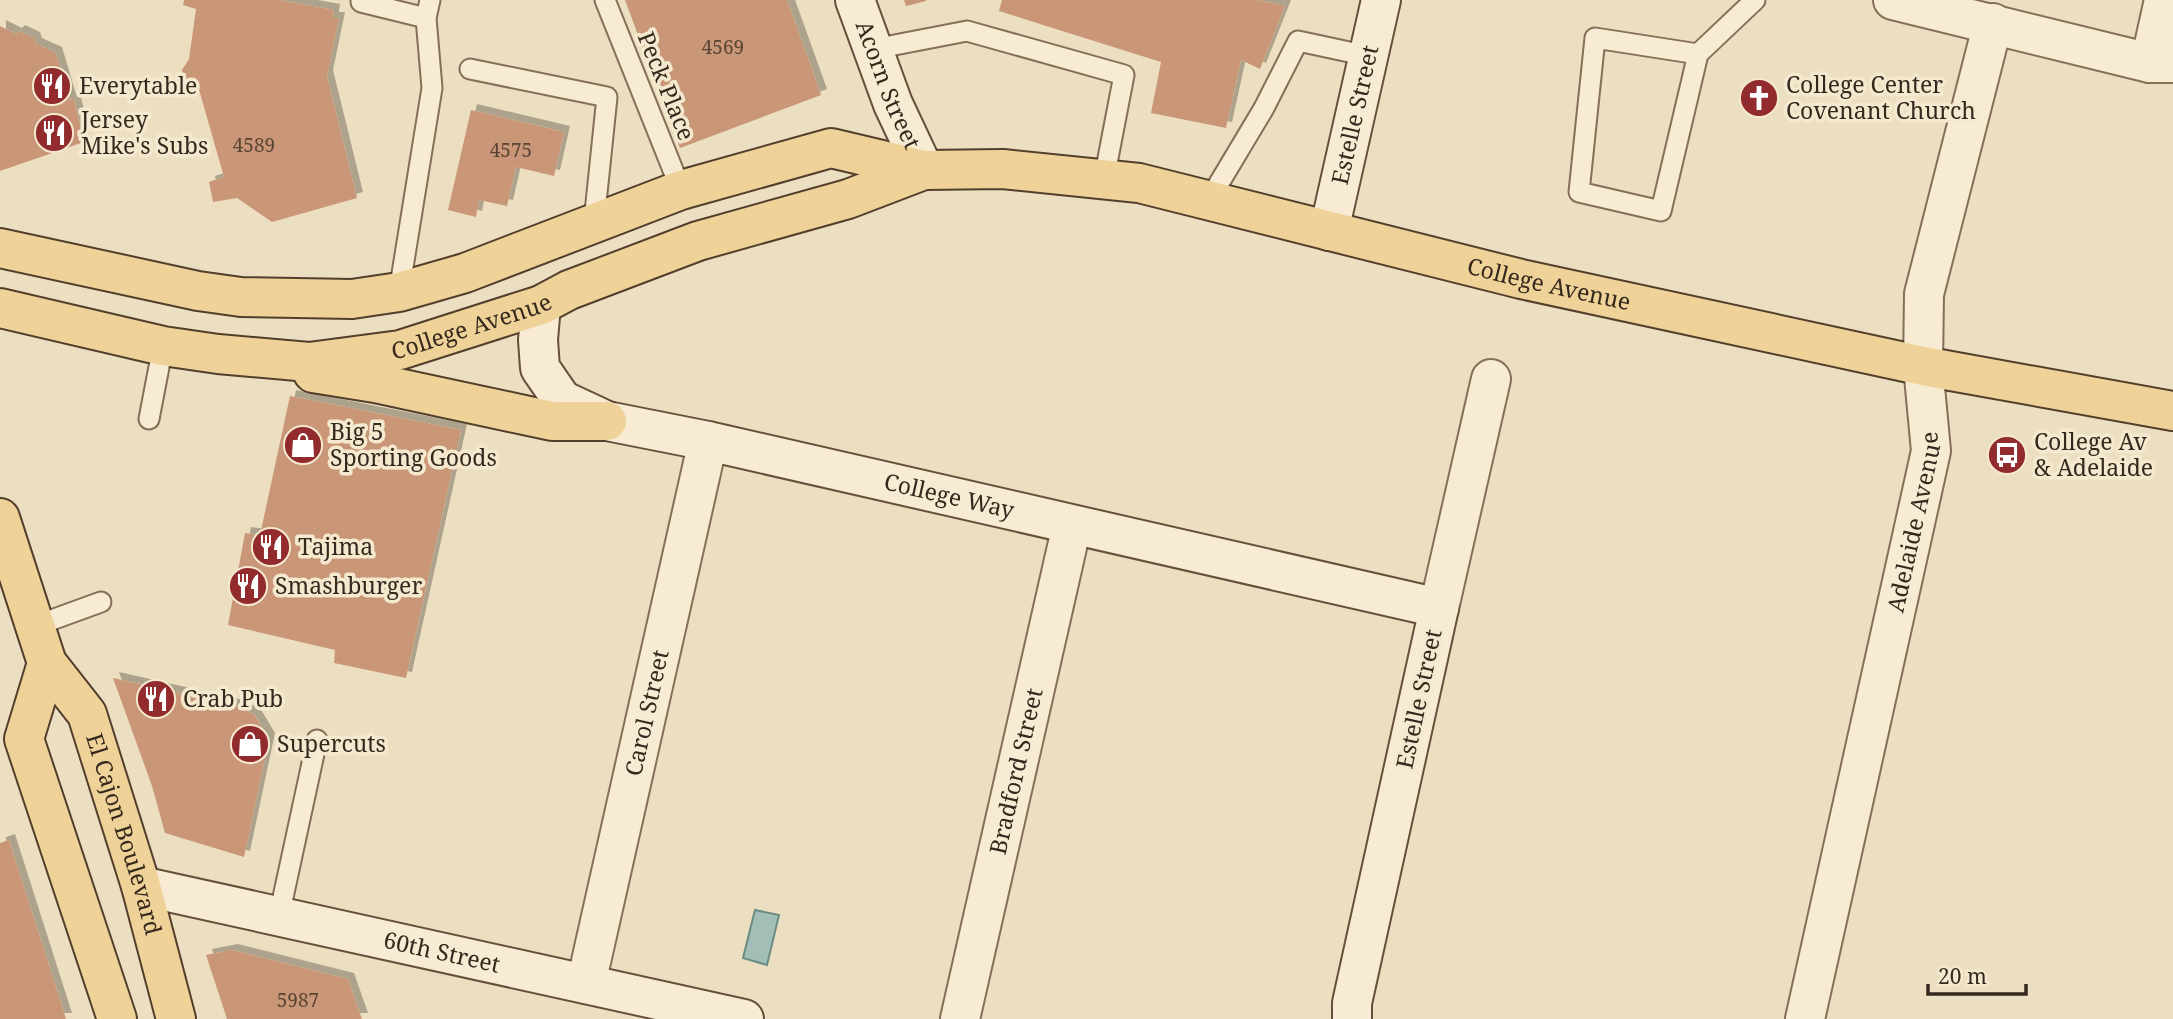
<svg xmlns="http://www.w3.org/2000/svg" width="2173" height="1019" viewBox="0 0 2173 1019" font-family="'Noto Serif',serif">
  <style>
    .water { fill: #a3beb6; stroke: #6b8c83; stroke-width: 2 }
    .building { fill: #c99777; filter: url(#shadow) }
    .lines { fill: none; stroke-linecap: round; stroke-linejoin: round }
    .lane-casing { stroke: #856f59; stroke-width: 23 }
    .street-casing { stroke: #856f59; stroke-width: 42 }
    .secondary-casing { stroke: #66503c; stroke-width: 42 }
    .primary-casing { stroke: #523e2d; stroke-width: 42 }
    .lane { stroke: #f7ecd3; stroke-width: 19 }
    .street { stroke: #f7ecd3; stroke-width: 38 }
    .secondary { stroke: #f7ecd3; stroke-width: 38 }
    .primary { stroke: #efd298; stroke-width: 38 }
    .labels { text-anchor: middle; stroke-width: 7; stroke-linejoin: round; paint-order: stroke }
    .number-label { font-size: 19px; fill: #5a4434 }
    .street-label { font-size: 23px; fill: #35281d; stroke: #f4e9cf }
    .poi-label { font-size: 23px; fill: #35281d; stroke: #f4e9cf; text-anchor: start }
  </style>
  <defs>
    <filter id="shadow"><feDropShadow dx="6" dy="-6" stdDeviation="0" flood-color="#0004"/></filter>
  </defs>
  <rect width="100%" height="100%" fill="#ecdec0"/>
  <polygon class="water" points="755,910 779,915 767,965 743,958"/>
  <g class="building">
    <polygon points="184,0 279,0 334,10 333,18 339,18 327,76 357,198 272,222 237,198 213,202 209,182 224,177 198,86 184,88 182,70 189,59 196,9 183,5"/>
    <polygon points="625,0 787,0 821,95 680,148"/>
    <polygon points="904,0 926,0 926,1 906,6"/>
    <polygon points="1002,0 1258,0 1285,6 1260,69 1241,60 1226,128 1151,113 1161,62 999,11"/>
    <polygon points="0,26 16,34 19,31 34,38 36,44 56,53 70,100 74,99 84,142 0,171"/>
    <polygon points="471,110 564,132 554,176 516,167 507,206 479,200 476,217 448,210"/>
    <polygon points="290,396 461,430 406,678 334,663 335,650 228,625 245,533 260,535"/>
    <polygon points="113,678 233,705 254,714 269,739 244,857 165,833 152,786"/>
    <polygon points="9,840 66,1019 0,1019 0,843"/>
    <polygon points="232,950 348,979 362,1019 227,1019 206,955"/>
  </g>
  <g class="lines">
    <g class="lane-casing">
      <g id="lane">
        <polyline points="361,0 361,2 426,18"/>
        <polyline points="605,0 681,190"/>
        <polyline points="874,49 967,31 1124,75 1104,179"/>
        <polyline points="1698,54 1595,38 1579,192 1661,211 1698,54 1755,0"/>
        <polyline points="470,69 607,97 594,222"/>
        <polyline points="1209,200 1264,108 1298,41 1368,56"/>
        <polyline points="399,292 432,88 426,18 430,0"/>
        <polyline points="149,419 163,346"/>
        <polyline points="35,626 101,602"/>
        <polyline points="279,916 317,740"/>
      </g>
    </g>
    <g class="street-casing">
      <g id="street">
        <polyline points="1893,0 2150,63 2173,63"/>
        <polyline points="2150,63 2164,0"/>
        <polyline points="1439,608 1491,379"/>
        <path id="s1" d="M586,984L708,441"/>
        <path id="s2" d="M960,1019L1072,525"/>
        <path id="s3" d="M1805,1019L1931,451L1923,366L1924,294L1993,23"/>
      </g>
    </g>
    <g class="secondary-casing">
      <g id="secondary">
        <path id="s4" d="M855,0L893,104L924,170"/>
        <path id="s5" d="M1329,231L1381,0"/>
        <path id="s6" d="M541,305L538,340L540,368L562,400L607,421L708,441L1439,608L1352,1003V1019"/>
        <path id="s7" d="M141,886L744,1019"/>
      </g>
    </g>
    <g class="primary-casing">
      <g id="primary">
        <path id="s8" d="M0,248L198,291L241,297L352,299L399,292L465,273L681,190L831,148L924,170L1003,169L1139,183L1521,279L1923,366L2173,411"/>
        <path id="s9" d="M0,308L163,346L218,354L309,362L400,350L541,305L569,290L698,241L848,199L924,170"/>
        <polyline points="313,373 375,383 552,421 607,421"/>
        <path id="s10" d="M0,518L47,663L87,714L141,886L176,1019"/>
        <polyline points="47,663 24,739 117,1019"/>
      </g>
    </g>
    <use href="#lane" class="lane"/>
    <use href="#street" class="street"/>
    <use href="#secondary" class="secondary"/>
    <use href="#primary" class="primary"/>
  </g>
  <defs>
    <g id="restaurant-disc" transform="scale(2.0125)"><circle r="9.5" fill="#922b2d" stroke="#f4e9cf"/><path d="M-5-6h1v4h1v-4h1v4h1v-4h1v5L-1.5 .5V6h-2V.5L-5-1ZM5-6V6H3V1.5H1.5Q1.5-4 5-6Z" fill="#fff"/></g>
    <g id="church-disc" transform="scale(2.0125)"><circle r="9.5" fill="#922b2d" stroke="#f4e9cf"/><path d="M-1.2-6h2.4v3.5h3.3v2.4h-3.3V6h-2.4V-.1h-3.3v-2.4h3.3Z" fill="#fff"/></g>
    <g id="shop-disc" transform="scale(2.0125)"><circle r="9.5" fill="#922b2d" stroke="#f4e9cf"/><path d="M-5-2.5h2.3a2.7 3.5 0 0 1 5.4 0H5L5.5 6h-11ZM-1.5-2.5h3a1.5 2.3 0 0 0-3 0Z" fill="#fff"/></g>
    <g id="bus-disc" transform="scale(2.0125)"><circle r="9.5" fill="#922b2d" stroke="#f4e9cf"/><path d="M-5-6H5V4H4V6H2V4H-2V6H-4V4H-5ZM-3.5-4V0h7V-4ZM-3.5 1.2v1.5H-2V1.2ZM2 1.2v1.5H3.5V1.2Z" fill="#fff"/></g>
  </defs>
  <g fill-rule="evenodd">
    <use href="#restaurant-disc" x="52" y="86"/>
    <use href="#church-disc" x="1759" y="98"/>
    <use href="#restaurant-disc" x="54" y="133"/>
    <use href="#shop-disc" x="303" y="445"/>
    <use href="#bus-disc" x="2007" y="455"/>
    <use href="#restaurant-disc" x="271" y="547"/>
    <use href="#restaurant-disc" x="248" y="586"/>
    <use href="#restaurant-disc" x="156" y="699"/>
    <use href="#shop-disc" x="250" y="744"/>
  </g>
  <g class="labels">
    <g class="number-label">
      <text x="723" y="54">4569</text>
      <text x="254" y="152">4589</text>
      <text x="511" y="157">4575</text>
      <text x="298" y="1007">5987</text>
    </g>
    <g class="street-label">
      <text dy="8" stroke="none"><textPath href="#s4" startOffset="91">Acorn Street</textPath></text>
      <text transform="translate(666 86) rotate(68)" y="8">Peck Place</text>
      <text dy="8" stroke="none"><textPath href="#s5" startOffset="119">Estelle Street</textPath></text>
      <text dy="8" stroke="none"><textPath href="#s8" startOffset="1594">College Avenue</textPath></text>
      <text dy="8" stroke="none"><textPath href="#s9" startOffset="481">College Avenue</textPath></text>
      <text dy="8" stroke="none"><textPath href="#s6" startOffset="502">College Way</textPath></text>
      <text dy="8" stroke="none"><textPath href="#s3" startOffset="509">Adelaide Avenue</textPath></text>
      <text transform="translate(1419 699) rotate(-78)" y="8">Estelle Street</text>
      <text dy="8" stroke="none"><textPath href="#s1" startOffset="278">Carol Street</textPath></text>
      <text dy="8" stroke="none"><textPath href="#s2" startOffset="254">Bradford Street</textPath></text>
      <text dy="8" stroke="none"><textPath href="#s10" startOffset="343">El Cajon Boulevard</textPath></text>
      <text dy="8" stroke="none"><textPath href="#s7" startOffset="308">60th Street</textPath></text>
    </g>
    <g class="poi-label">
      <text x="1786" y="93">College Center<tspan x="1786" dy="26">Covenant Church</tspan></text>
      <text x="79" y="94">Everytable</text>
      <text x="81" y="128">Jersey<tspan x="81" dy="26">Mike's Subs</tspan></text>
      <text x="330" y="440">Big 5<tspan x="330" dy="26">Sporting Goods</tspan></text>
      <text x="2034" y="450">College Av<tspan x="2034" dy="26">&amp; Adelaide</tspan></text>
      <text x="298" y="555">Tajima</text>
      <text x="275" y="594">Smashburger</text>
      <text x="183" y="707">Crab Pub</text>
      <text x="277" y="752">Supercuts</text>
    </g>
  </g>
  <path d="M1928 984v10h98v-10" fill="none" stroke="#35281d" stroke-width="3.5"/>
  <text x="1938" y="984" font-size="21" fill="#35281d" stroke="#f4e9cf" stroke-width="5" paint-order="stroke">20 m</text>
</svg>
